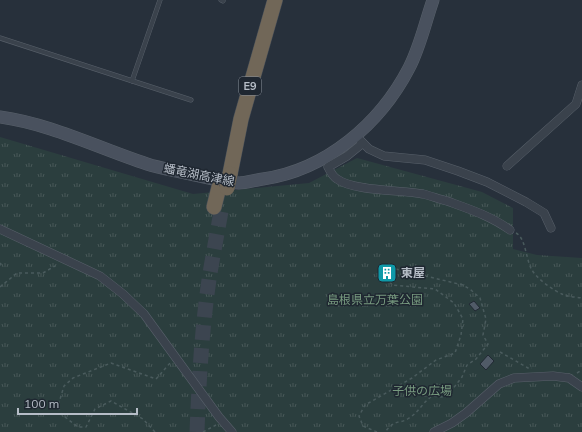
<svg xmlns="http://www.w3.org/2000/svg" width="582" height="432" viewBox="0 0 582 432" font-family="Mulish,'Noto Sans JP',sans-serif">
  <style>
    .park { fill: url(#park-tufts) }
    .building { fill: #505a67; stroke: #212933 }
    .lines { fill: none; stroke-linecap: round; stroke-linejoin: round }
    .highway-tunnel { stroke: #3c4550; stroke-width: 15; stroke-dasharray: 15 8; stroke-linecap: butt }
    .lane-casing { stroke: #58606a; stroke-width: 5 }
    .street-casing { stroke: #58606a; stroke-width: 9 }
    .secondary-casing { stroke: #58606a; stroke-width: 13 }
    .highway-casing { stroke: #454d57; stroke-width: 16 }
    .path { stroke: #4a5b5d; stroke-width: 1.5; stroke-dasharray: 3 3; stroke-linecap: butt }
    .lane { stroke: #3a424c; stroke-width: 4 }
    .street { stroke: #3a424c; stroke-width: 8 }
    .secondary { stroke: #49515e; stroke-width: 12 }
    .highway { stroke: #716758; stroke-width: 15 }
    .highway-bridge-casing { stroke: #454d57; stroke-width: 16; stroke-linecap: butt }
    .highway-bridge { stroke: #716758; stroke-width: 15 }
    .labels { text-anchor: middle; stroke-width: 3; stroke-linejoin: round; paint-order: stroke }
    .shield { fill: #1f2731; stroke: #89909a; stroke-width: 1 }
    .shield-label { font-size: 11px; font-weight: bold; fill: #b6bdc7 }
    .street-label { font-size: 12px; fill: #b6bdc7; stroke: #1f2731 }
    .poi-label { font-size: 12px; font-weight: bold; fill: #b6bdc7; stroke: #1f2731; text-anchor: start }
    .park-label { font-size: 12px; fill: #779a7f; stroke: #1f2731 }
  </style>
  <defs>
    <pattern id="park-tufts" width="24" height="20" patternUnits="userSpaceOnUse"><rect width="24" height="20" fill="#2b3e3e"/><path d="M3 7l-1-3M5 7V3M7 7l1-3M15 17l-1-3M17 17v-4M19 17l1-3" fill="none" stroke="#485858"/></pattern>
  </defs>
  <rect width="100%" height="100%" fill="#27303b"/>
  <polygon class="park" points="0,137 193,194 309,183 357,158 482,192 513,208 513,249 537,255 582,258 582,432 0,432"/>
  <g class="building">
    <polygon points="385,268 392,272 389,278 381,274"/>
    <polygon points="474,301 480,308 475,311 469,304"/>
    <polygon points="488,355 494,361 486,370 480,364"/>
  </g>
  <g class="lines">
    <path class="highway-tunnel" d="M197,432C199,379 202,325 210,273C214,250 218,228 222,206"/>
    <g class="lane-casing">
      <g id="lane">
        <polyline points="221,0 223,1"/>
        <polyline points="0,38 191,100"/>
        <polyline points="132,81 160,0"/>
      </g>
    </g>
    <g class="street-casing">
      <g id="street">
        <polyline points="360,140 369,149 384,156 425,160 458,171 487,182 526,202 544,213 551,228"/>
        <path d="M363,143L347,156L328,167C330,171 333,177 337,179C353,191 402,190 423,194C431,196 439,199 447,201C469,209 491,216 510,230"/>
        <polyline points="507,166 576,104 582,85"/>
        <polyline points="0,229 100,276 123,294 144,314 219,417 232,432"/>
        <polyline points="434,432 452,423 466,413 499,384 514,378 553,376 569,378 582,387"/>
      </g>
    </g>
    <g class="secondary-casing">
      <path id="secondary" d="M0,117C51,124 98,148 147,164C159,168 172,170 185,173C202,176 221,182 239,183C246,183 255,180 263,179C326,170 380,124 409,68C420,47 425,23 433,0"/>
    </g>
    <g class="highway-casing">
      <g id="highway">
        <polyline points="230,174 241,119 275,0"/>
        <polyline points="214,207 219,187"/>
      </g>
    </g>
    <g class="path">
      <path d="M516,233C526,238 526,261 532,270C537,279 554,291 564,295C569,297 576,297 582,298"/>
      <polyline points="0,263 1,264 0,266"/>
      <polyline points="0,287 17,273 43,273 55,266"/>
      <polyline points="500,352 528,368 532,368"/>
      <polyline points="577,373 582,370"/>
      <polyline points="155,432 143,419 111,401 95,409 86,427 78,427 61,414 58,406 64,386 73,378 111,363 156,379 170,363"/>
      <polyline points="203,432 216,425"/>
      <path d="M377,432L363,426L359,416L365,405L412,378L436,360L455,353L461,335L463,319L454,303L435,289L392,285L389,280L396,269L463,285L471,290L480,298L486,319L483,335L488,344L476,359L467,365L462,377L452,390L443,397L432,396C423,402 418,413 409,418C399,425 396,418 385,432"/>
    </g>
    <use href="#lane" class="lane"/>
    <use href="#street" class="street"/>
    <use href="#secondary" class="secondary"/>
    <use href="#highway" class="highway"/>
    <g class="highway-bridge-casing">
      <polyline id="highway-bridge" points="227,188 230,174"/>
    </g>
    <use href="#highway-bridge" class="highway-bridge"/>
  </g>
  <defs>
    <g id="building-square" transform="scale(1)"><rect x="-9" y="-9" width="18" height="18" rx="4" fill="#0f9aa8" stroke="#1f2731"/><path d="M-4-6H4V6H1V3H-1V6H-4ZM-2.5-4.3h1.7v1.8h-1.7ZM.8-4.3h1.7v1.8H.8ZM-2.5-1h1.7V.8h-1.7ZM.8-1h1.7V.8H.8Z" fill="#fff"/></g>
  </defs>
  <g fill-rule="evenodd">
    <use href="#building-square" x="387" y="273"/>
  </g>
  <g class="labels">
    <rect class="shield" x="239" y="77" width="22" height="18" rx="3"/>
    <g class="shield-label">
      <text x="250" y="90">E9</text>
    </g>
    <g class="street-label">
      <text transform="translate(199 175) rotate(11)" y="4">蟠竜湖高津線</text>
    </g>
    <g class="poi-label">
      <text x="401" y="277">東屋</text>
    </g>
    <g class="park-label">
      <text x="375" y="304">島根県立万葉公園</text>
      <text x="422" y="395">子供の広場</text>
    </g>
  </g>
  <path d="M18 408v6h119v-6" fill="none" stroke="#b6bdc7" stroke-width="2"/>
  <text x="24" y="408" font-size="12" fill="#b6bdc7" stroke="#1f2731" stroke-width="3" paint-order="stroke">100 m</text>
</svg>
